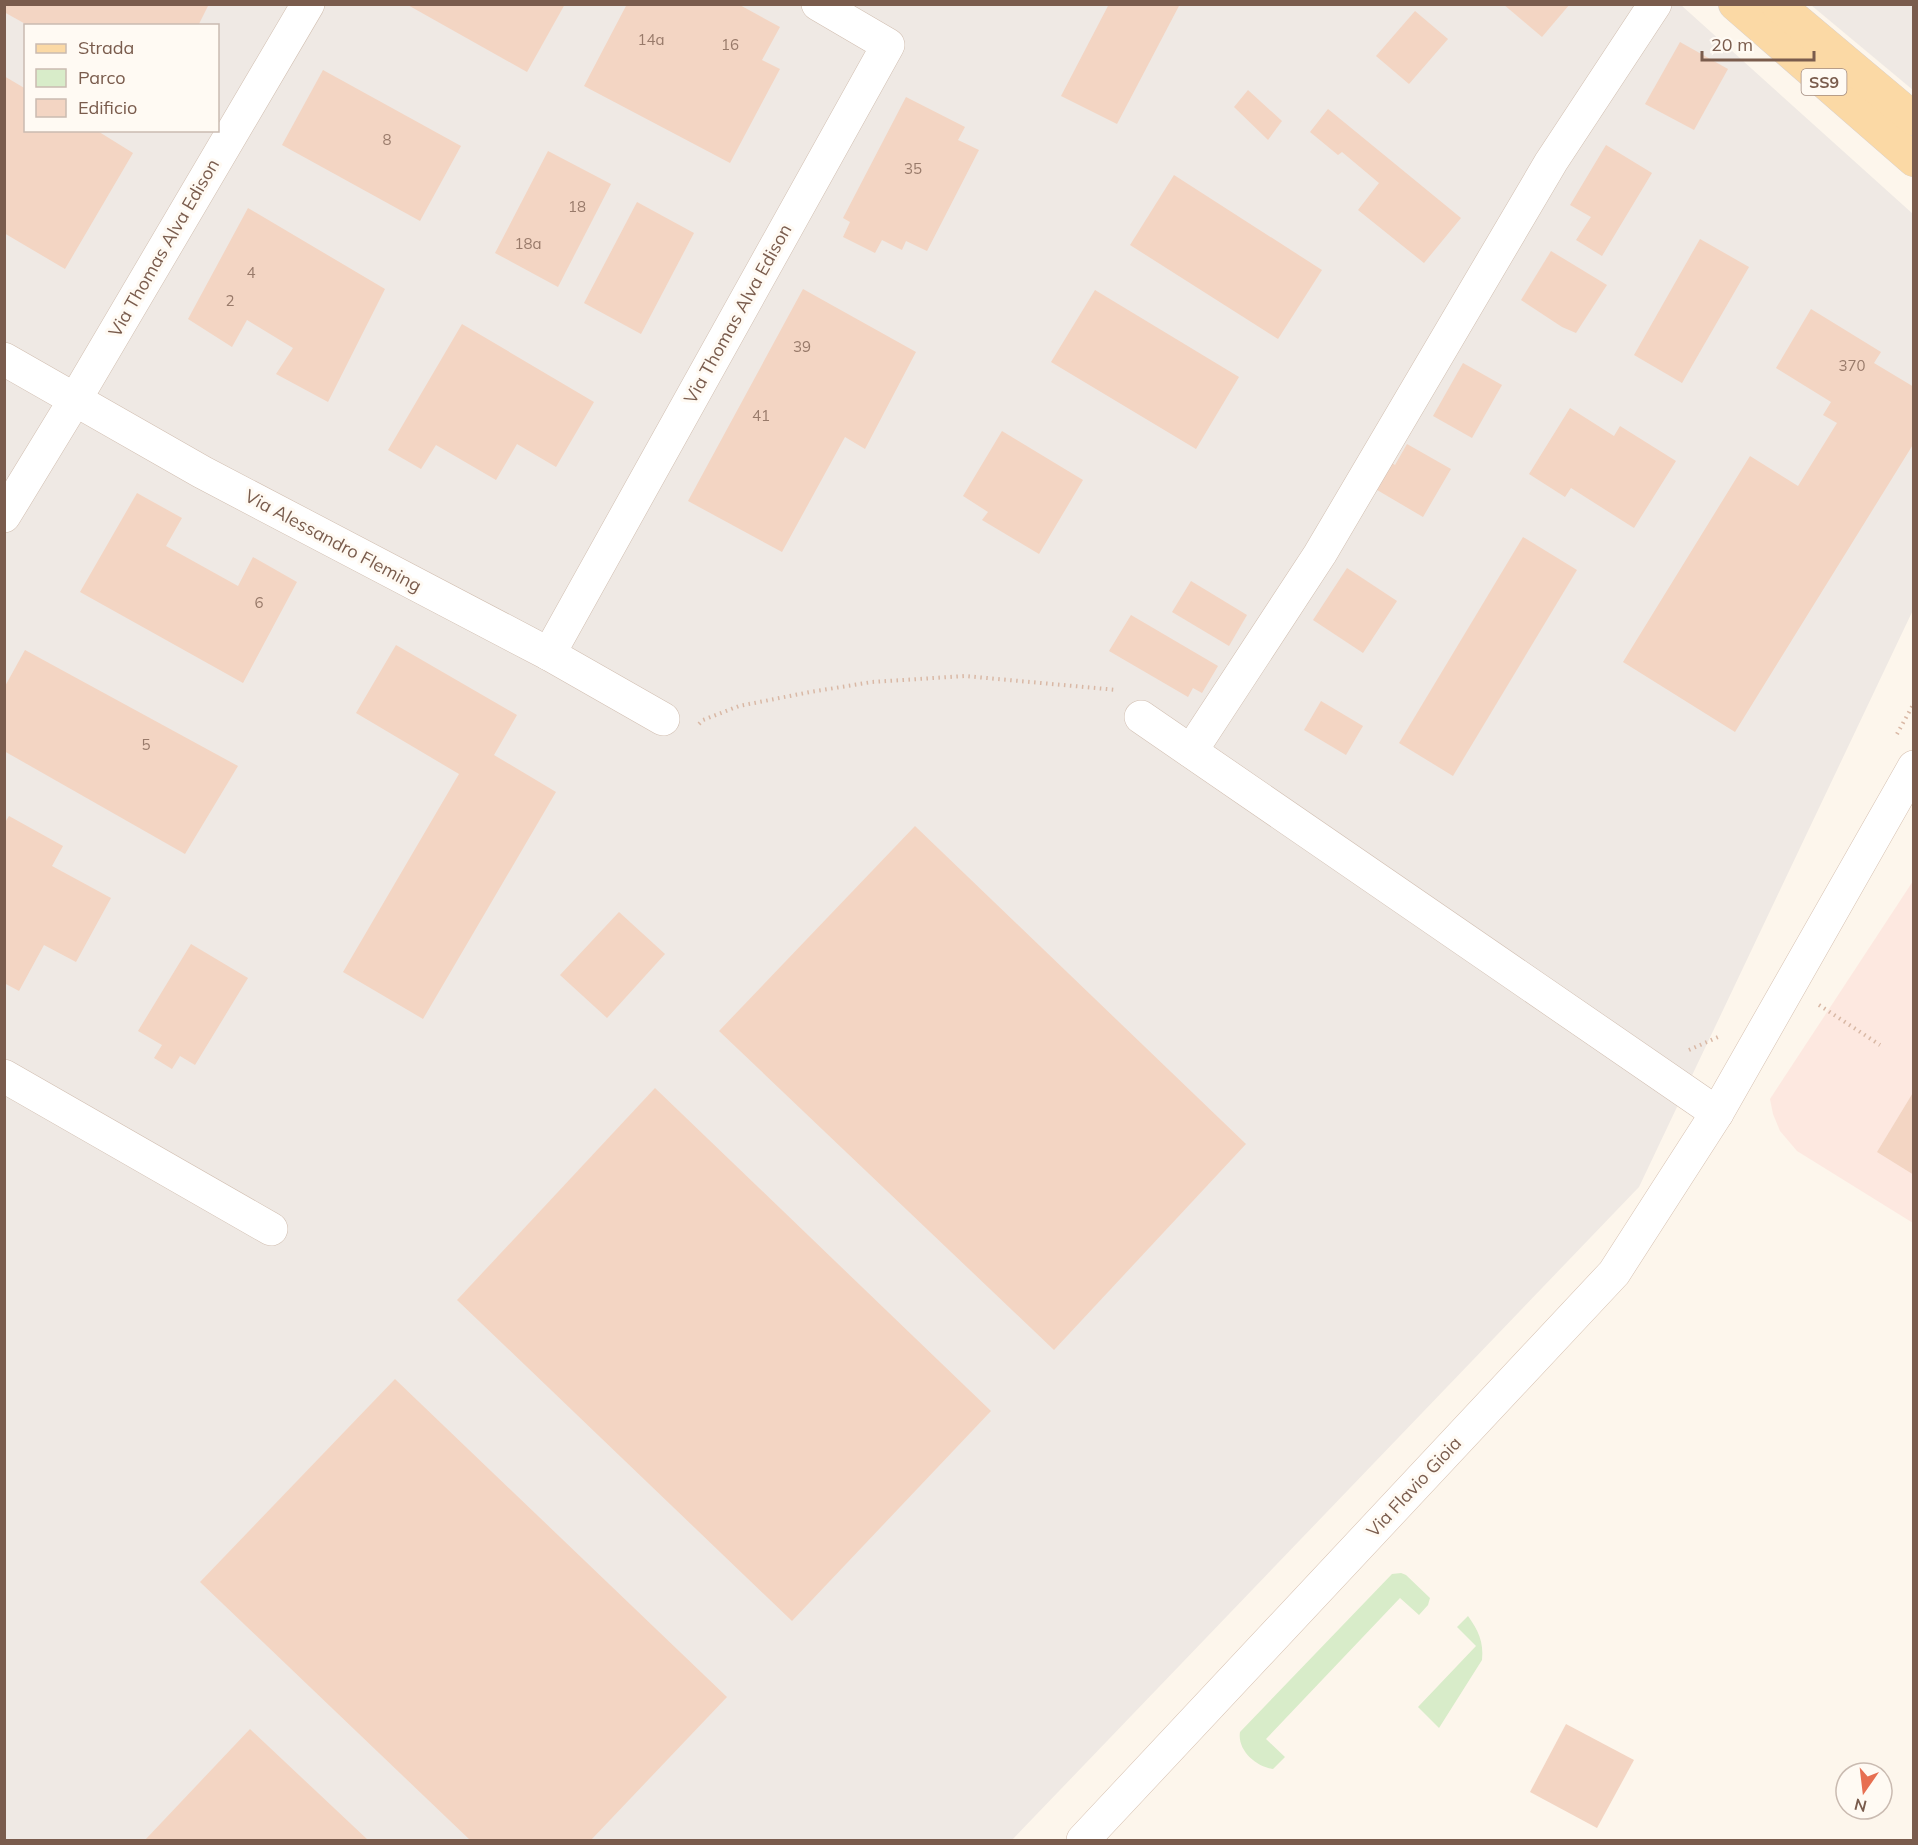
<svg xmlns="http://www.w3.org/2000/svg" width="1918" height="1845" viewBox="0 0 1918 1845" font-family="Mulish,sans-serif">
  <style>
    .commercial { fill: #fde8e0 }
    .industrial { fill: #efe9e4; fill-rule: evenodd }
    .green { fill: #d8ecc9 }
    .building { fill: #f3d5c3 }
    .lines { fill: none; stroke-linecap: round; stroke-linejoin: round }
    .minor-casing { stroke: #d1beb0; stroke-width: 34 }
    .secondary-casing { stroke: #d6c0b0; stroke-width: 34 }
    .primary-casing { stroke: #dad1cd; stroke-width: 34 }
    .path { stroke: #d9b8a5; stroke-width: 4; stroke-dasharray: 1.5 4.5; stroke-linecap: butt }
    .minor { stroke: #fff; stroke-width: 33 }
    .secondary { stroke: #fff; stroke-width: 33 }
    .primary { stroke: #fbd9a5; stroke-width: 33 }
    .labels { text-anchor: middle; stroke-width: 6; stroke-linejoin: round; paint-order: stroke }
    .number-label { font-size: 15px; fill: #987a6a }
    .shield { fill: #fffaf3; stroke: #a28b7f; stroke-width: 1.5 }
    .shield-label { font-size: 16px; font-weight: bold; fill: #7a5c4d }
    .street-label { font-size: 18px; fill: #7a5c4d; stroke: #fffaf3 }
  </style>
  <rect width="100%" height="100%" fill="#fdf6ec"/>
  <polygon class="commercial" points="1913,881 1913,1223 1797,1151 1780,1131 1773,1114 1770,1099"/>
  <g class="industrial">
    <path d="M5,5H1681L1913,214V610L1639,1187L1012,1840H5ZM26,26H218V130H26Z"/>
    <polygon points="1811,5 1913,5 1913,90"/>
  </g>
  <g class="green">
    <path d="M1401,1573L1406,1575L1430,1598L1428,1605L1419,1615L1400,1598L1266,1739L1285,1757L1273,1769C1256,1767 1237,1750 1240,1732L1392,1574Z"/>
    <path d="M1468,1616C1478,1630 1484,1642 1482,1660L1439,1728L1418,1707L1476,1646L1457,1627Z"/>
  </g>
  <g class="building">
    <polygon points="4,4 209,4 198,26 29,26 4,12"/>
    <polygon points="406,4 565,4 527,72"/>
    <polygon points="627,4 738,4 780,27 762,60 780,69 730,163 584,86"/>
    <polygon points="1109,4 1180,4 1117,124 1061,96"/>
    <polygon points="1503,4 1570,4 1542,37"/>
    <polygon points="1415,11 1448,39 1409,84 1376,56"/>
    <polygon points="1680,42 1728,69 1694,130 1645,104"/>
    <polygon points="323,70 461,146 420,221 282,145"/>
    <polygon points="4,76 26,89 26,130 96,130 133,153 65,269 4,233"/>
    <polygon points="1248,90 1282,121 1268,140 1234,107"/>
    <polygon points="906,97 965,127 958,140 979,150 927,251 906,241 902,250 882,240 875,253 843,237 850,222 843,218"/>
    <polygon points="1328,109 1461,218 1424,263 1358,210 1379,183 1342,152 1338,155 1310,132"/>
    <polygon points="1606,145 1652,173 1602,256 1576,240 1591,217 1570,205"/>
    <polygon points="548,151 611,184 558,287 495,253"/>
    <polygon points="1174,175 1322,270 1278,339 1130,245"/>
    <polygon points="637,202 694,233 641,334 584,303"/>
    <polygon points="248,208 385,289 328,402 276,374 293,348 247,320 232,347 188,319"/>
    <polygon points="1700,239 1749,267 1682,383 1634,355"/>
    <polygon points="1551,251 1607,285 1576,333 1562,327 1521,300"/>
    <polygon points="803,289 916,352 865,449 845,437 782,552 688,501"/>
    <polygon points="1095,290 1239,377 1196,449 1051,362"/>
    <polygon points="1811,309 1881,352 1874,363 1914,387 1914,443 1735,732 1623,662 1750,456 1798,486 1837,423 1823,415 1831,402 1776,368"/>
    <polygon points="462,324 594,402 556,467 517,444 496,480 436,445 421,469 388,450"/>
    <polygon points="1463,363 1502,385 1472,438 1433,416"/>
    <polygon points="1570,408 1614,436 1620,426 1676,461 1634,528 1571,488 1565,497 1529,474"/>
    <polygon points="1002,431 1083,480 1039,554 982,520 988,512 963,496"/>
    <polygon points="1407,444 1451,469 1423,517 1372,487 1387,460 1395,465"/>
    <polygon points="137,493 182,518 166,546 238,586 253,557 297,582 243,683 80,592"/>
    <polygon points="1523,537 1577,570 1453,776 1399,743"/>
    <polygon points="1347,568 1397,601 1363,653 1313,620"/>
    <polygon points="1191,581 1247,615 1229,646 1172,612"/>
    <polygon points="1131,615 1218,666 1202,693 1193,688 1188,697 1109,651"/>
    <polygon points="396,645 517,715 494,755 556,792 423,1019 343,972 459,774 356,713"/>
    <polygon points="25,650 238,766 185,854 4,751 4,688"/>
    <polygon points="1321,701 1363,726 1346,755 1304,730"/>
    <polygon points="9,816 63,846 52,866 111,898 76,962 44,945 19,991 4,983 4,824"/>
    <polygon points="915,826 1246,1144 1054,1350 719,1031"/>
    <polygon points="619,912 665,954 607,1018 560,975"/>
    <polygon points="191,944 248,978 195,1065 180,1056 172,1069 154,1058 162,1045 138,1031"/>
    <polygon points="655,1088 991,1411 792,1621 457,1300"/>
    <polygon points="1914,1091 1914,1175 1877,1152"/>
    <polygon points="395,1379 727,1697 591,1840 470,1840 200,1582"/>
    <polygon points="1566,1724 1634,1760 1597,1828 1530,1792"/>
    <polygon points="250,1729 368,1840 145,1840"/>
  </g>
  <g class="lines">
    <g class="minor-casing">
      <g id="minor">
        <polyline points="4,359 202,472 549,654 663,719"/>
        <polyline points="4,516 76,398 308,4"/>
        <polyline points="549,654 888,45 818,4"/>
        <polyline points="1141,717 1717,1113"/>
        <polyline points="1191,751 1320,554 1551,162 1655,4"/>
        <polyline points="4,1076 271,1229"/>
      </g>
    </g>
    <g class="secondary-casing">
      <polyline id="secondary" points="1083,1840 1614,1273 1717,1113 1914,767"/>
    </g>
    <g class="primary-casing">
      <g id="primary">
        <polyline points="1735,4 1914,160"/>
        <polyline points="1777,4 1914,119"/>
      </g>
    </g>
    <g class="path">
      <polyline points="699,724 703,720 739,706 810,692 872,682 965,676 1117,690"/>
      <polyline points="1897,734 1914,703"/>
      <polyline points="1819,1005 1880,1045"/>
      <polyline points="1689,1050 1718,1037"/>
    </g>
    <use href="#minor" class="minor"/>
    <use href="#secondary" class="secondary"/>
    <use href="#primary" class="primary"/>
  </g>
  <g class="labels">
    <g class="number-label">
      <text x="651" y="45">14a</text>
      <text x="730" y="50">16</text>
      <text x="387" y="145">8</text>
      <text x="913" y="174">35</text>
      <text x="577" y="212">18</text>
      <text x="528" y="249">18a</text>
      <text x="251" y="278">4</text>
      <text x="230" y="306">2</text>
      <text x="802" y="352">39</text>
      <text x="1852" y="371">370</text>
      <text x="761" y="421">41</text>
      <text x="259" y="608">6</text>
      <text x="146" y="750">5</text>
    </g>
    <rect class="shield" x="1801.5" y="69" width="45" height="26" rx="4.5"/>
    <g class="shield-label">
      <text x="1824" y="88">SS9</text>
    </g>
    <g class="street-label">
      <text transform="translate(164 248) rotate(-60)" y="6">Via Thomas Alva Edison</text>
      <text transform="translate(738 314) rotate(-61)" y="6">Via Thomas Alva Edison</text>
      <text transform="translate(333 541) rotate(28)" y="6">Via Alessandro Fleming</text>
      <text transform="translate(1414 1487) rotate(-47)" y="6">Via Flavio Gioia</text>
    </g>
  </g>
  <rect width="1918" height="1845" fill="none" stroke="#7a5c4d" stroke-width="12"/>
  <rect x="24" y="24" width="195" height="108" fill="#fffaf3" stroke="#cabbb1" stroke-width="1.5"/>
  <rect x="36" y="44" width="30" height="9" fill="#fbd9a5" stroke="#cabbb1" stroke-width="1.5"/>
  <text x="78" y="54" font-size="18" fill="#7a5c4d">Strada</text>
  <rect x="36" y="69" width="30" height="18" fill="#d8ecc9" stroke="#cabbb1" stroke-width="1.5"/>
  <text x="78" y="84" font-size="18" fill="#7a5c4d">Parco</text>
  <rect x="36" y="99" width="30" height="18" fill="#f3d5c3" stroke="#cabbb1" stroke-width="1.5"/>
  <text x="78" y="114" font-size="18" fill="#7a5c4d">Edificio</text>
  <g transform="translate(1864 1791) rotate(194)"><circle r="28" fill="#fffaf3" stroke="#cabbb1" stroke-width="1.5"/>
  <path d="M0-4.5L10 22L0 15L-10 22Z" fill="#e76f51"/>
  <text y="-9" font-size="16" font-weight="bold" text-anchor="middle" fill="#7a5c4d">N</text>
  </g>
  <path d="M1702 51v9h112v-9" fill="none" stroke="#7a5c4d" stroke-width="3"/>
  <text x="1711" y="51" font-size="18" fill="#7a5c4d" stroke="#fffaf3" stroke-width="4.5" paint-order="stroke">20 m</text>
</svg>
